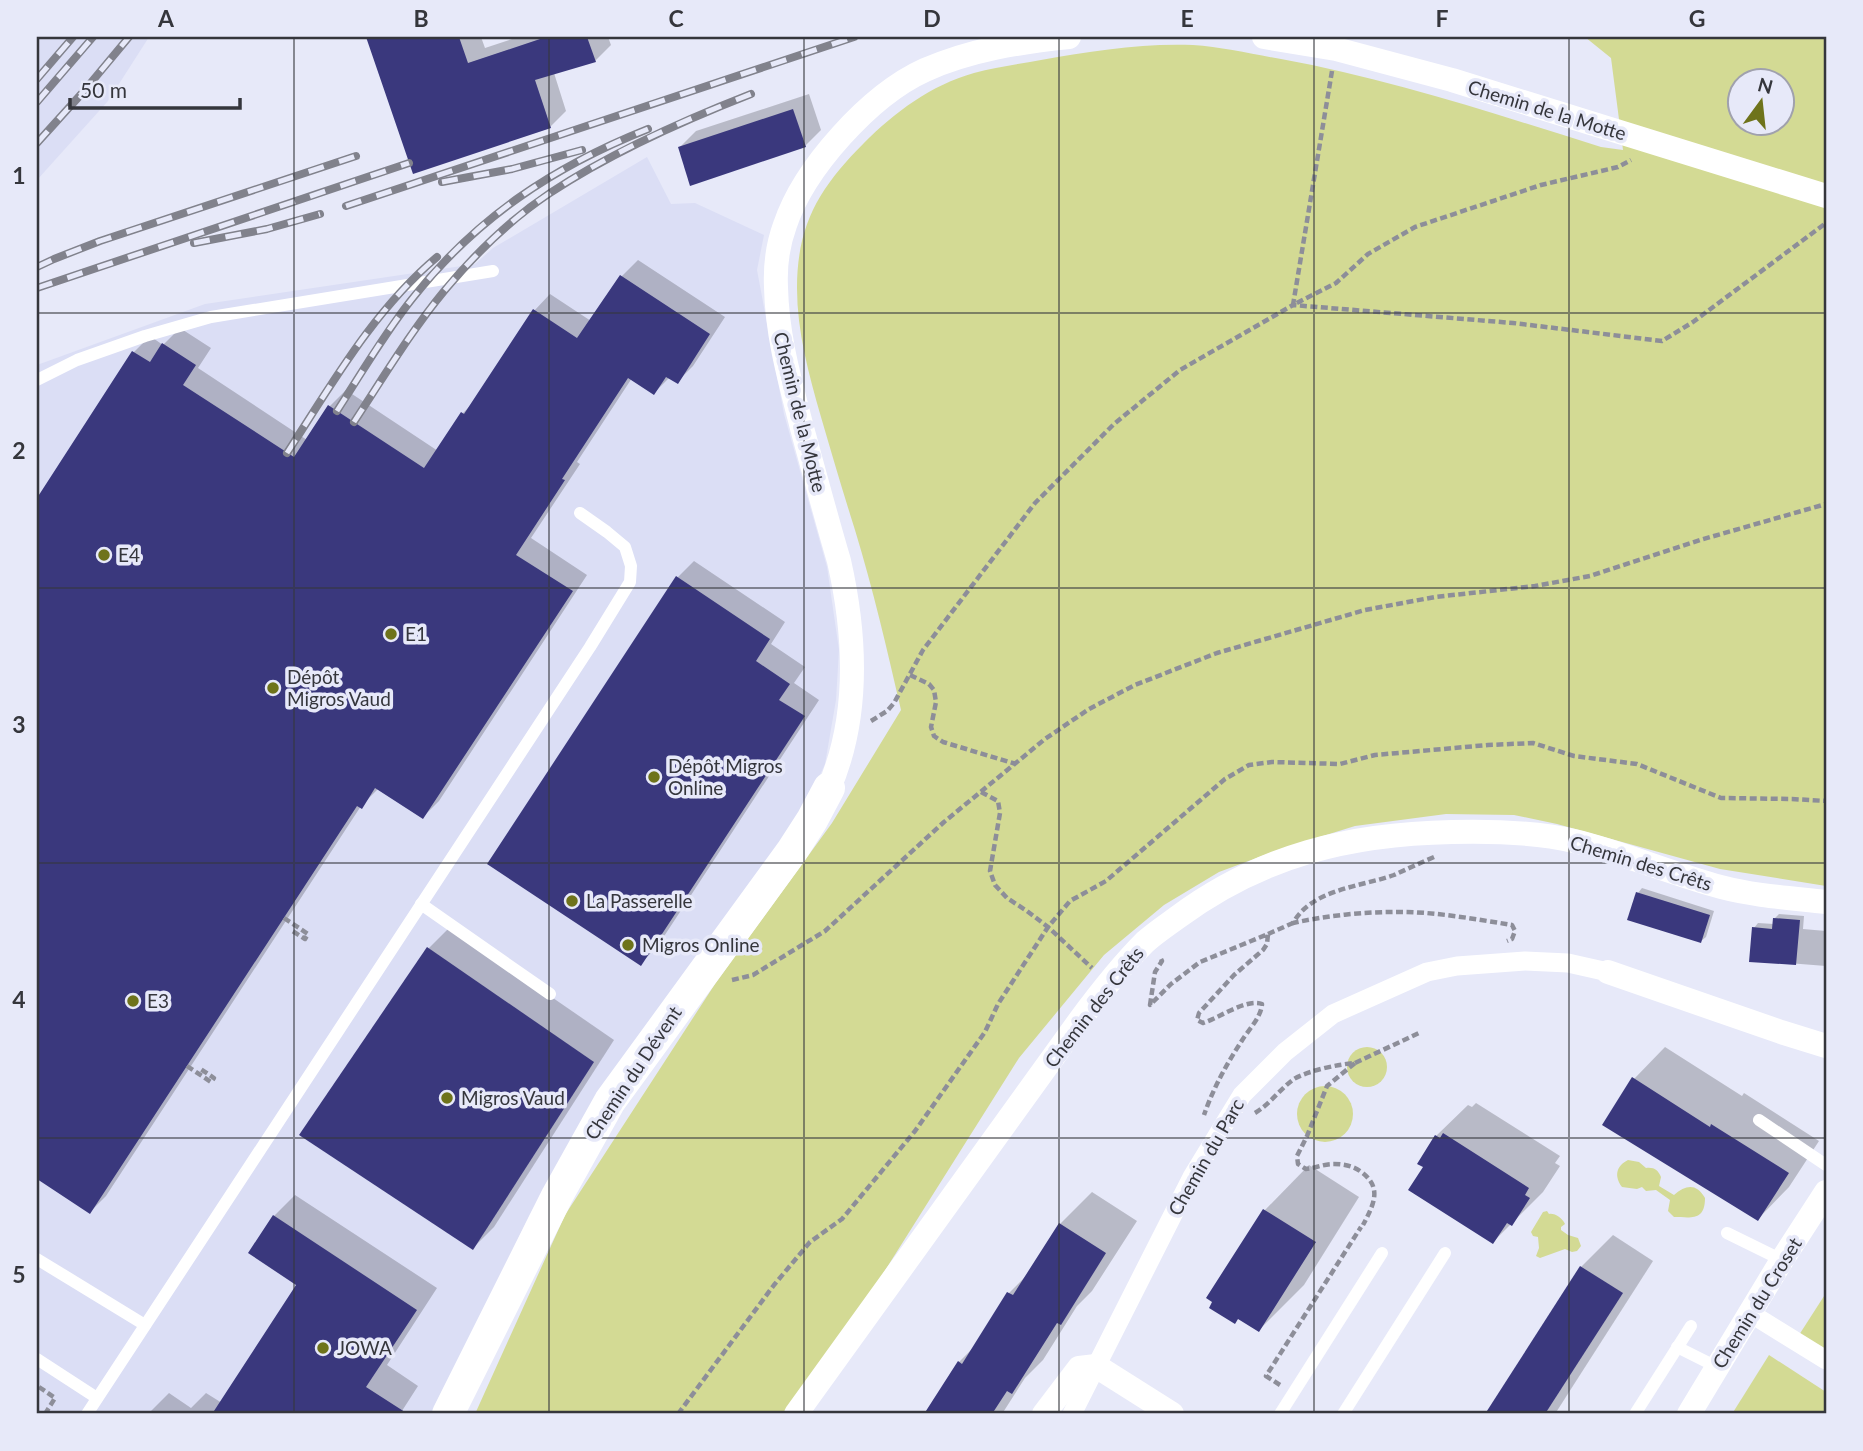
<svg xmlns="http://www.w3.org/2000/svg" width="1863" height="1451" viewBox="0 0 1863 1451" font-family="Lato,sans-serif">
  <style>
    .built { fill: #dbdef5 }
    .green { fill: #d3da94; fill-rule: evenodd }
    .shadow { fill: #0003 }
    .building { fill: #3a387d }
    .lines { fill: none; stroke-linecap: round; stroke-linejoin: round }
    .path { stroke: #8d8e99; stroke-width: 4.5; stroke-dasharray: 7 3.5; stroke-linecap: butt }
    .service { stroke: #fff; stroke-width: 12 }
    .pedestrian { stroke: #fff; stroke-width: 19 }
    .minor { stroke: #fff; stroke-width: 24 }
    .tertiary { stroke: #fff; stroke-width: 32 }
    .rail-casing { stroke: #81828c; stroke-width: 8 }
    .rail { stroke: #e7e9f9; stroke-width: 5; stroke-dasharray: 16; stroke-linecap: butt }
    .grid { fill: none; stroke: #35363c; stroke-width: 2; stroke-opacity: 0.55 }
    .poi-dot { fill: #6e731b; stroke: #e7e9f9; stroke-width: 2.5 }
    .labels { text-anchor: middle; stroke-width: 7; stroke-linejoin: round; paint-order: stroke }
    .street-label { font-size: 19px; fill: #35363c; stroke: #e7e9f9 }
    .poi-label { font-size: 19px; fill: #35363c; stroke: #e7e9f9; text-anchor: start }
    .neatline { fill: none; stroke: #35363c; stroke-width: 2.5 }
    .grid-label { font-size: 23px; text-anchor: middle; font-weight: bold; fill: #35363c }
  </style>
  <rect width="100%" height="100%" fill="#e7e9f9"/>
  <g class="built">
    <polygon points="37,37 149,37 108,101 37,180"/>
    <polygon points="647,157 671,204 695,203 764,235 757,270 784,414 827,567 839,650 836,700 825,764 806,806 601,1094 530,1214 434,1414 37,1414 37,365 205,304 475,264 493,248"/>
  </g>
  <g class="green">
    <path d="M1585,37H1826V886L1720,869L1557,824L1514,815L1446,814L1355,826L1281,849L1219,872L1164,905L1104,955L1019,1058L838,1345L787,1414H475L565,1215L715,984L832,823L901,710C887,649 873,589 855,530C843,492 832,455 821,417C809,375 797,332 797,288C797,224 820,187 864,143C895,112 931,85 974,73C996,67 1019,64 1041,60C1091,51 1142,43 1193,45C1222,47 1252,54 1281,59C1390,79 1496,114 1601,147L1623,150L1611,58ZM1741,80H1783V122H1741Z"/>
    <circle cx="1367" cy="1067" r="20"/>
    <circle cx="1325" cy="1114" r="28"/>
    <path d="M1628,1160L1639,1162L1646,1168C1654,1167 1658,1170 1661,1177L1659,1186L1674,1195C1686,1185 1696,1183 1705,1198C1705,1222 1690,1217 1674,1217L1668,1211L1670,1200L1656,1190L1646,1191L1642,1187L1637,1189L1622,1187C1614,1176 1616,1166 1628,1160Z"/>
    <path d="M1547,1211L1549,1214C1555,1213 1562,1218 1565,1224L1561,1227V1230L1568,1235L1578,1238L1581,1246L1577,1251L1572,1252L1565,1249L1540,1258L1536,1256L1539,1248L1538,1237L1533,1236L1531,1232L1543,1212Z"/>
    <polygon points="1826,1293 1826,1353 1799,1335"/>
    <polygon points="1769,1355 1826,1392 1826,1414 1732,1414"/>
  </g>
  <g class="shadow">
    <polygon points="367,37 481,37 485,48 518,37 608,37 611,45 595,61 554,73 566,111 550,127 414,172"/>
    <polygon points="809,94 821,130 805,146 680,147 696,131"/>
    <polygon points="638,260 725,317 693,366 677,382 670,377 654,393 632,378 577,462 580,464 531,538 587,575 439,801 423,817 379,788 361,806 106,1196 90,1212 37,1177 37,501 134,352 150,336 163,345 180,328 211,348 198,368 307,440 330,406 346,390 438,451 462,414 474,402 534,311 550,294 591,321 622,276"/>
    <polygon points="694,561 785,622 771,644 805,667 794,683 819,700 657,947 641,963 489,863 678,577"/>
    <polygon points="1642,888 1714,911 1706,937 1701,941 1638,893"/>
    <polygon points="1779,914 1804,916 1803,929 1826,931 1826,966 1751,960 1754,928 1758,923 1774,924 1774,919"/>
    <polygon points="450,927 614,1040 494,1227 473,1248 429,948"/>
    <polygon points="1665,1047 1742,1096 1744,1093 1819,1141 1789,1187 1758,1219 1634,1079"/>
    <polygon points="1476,1103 1560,1156 1555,1163 1560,1166 1543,1192 1493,1242 1425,1167 1436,1136 1468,1105 1472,1107"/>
    <polygon points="1309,1165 1359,1197 1304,1285 1259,1330 1265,1210"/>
    <polygon points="1092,1192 1137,1221 1092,1291 1077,1306 1043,1360 1025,1378 1002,1414 926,1414 959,1362 975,1346 1009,1293 1030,1272 1060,1224"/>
    <polygon points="295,1195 437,1288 387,1365 418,1386 400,1414 148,1414 169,1393 191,1408 206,1393 222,1403 299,1285 274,1216"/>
    <polygon points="1613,1235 1653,1261 1555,1414 1487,1414 1581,1267"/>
  </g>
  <g class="building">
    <polygon points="366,37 459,37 468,63 546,37 587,37 596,62 535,80 551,128 413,174"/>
    <polygon points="793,109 806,147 690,186 678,147"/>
    <polygon points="620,275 710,334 678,384 666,377 654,395 628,378 562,479 565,480 516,555 573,591 423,819 375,788 362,809 357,806 90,1214 37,1179 37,498 132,351 150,362 162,343 196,365 183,385 294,457 328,405 424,468 461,412 464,414 533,309 577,338"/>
    <polygon points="676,576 770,639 756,661 790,684 779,700 805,716 641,966 487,864"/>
    <polygon points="1636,892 1710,915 1701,943 1627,920"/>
    <polygon points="1773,918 1800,920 1796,965 1749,962 1752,927 1772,929"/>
    <polygon points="427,947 594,1062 473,1250 299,1135"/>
    <polygon points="1632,1077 1710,1127 1711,1124 1789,1173 1758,1221 1602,1125"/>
    <polygon points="1443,1133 1529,1188 1525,1195 1530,1198 1512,1226 1507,1223 1493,1244 1408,1190 1423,1167 1417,1164 1435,1135 1440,1138"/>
    <polygon points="1263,1209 1316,1242 1259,1332 1238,1319 1235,1324 1209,1308 1212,1302 1206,1298"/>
    <polygon points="273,1215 417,1310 366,1387 408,1414 212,1414 296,1285 248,1253"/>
    <polygon points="1059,1223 1106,1253 1061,1325 1057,1323 1012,1394 1007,1391 992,1414 924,1414 958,1361 962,1364 1007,1292 1013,1295"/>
    <polygon points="1580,1266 1623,1293 1545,1414 1485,1414"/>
  </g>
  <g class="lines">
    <g class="path">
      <polyline points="1332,71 1293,305 1336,283 1368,254 1415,227 1541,185 1618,167 1631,160"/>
      <polyline points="910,675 929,684 934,690 936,702 931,727 934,736 943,742 1016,764"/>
      <polyline points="871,721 887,711 894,703 923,650 1035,503 1114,424 1180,370 1293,305 1513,323 1662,341 1693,322 1826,223"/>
      <polyline points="981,792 998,801 1000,813 990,871 995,885 1007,898 1027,911 1048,927 1092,968"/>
      <path d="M1434,857C1420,863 1407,869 1394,875C1360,887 1312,889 1293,923C1325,916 1361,912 1394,912C1431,911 1475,919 1512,925L1515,931L1512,939L1507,941"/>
      <polyline points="284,918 308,934 305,939 291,930"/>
      <polyline points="1268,934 1293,923"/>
      <path d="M1161,959L1162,961L1155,972L1150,1005L1171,984L1200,962L1268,934L1267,944L1263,950L1234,975L1199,1013L1197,1020L1203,1023C1219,1018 1247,998 1262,1004C1261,1018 1248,1030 1241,1042C1226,1065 1213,1089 1204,1115"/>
      <polyline points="732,980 753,975 825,931 944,822 1045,739 1089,709 1135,685 1217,653 1365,610 1435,597 1535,586 1590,576 1700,540 1826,504"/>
      <polyline points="1355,1063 1419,1033"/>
      <polyline points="187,1066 211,1082 214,1078 199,1068"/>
      <path d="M1255,1113C1270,1104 1280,1089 1294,1079C1307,1071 1339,1064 1355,1063L1327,1086L1307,1136L1297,1156L1298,1164L1306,1169C1315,1168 1324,1164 1334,1164C1343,1164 1353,1166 1360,1171C1383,1187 1374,1204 1363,1225"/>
      <polyline points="1280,1385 1266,1376 1361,1227"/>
      <polyline points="39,1387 55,1398 45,1414"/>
      <polyline points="678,1414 774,1285 810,1242 842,1219 915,1131 985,1032 998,1004 1048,927 1070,901 1106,881 1225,779 1249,765 1272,762 1340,764 1375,755 1488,745 1533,743 1574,756 1637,764 1721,798 1792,799 1826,801"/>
    </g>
    <g class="service">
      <polyline points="37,380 77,360 145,336 211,317 493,271"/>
      <polyline points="421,904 550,994"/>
      <polyline points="1759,1120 1826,1165"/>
      <polyline points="1727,1233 1782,1260"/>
      <polyline points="37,1259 145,1325"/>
      <polyline points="1677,1347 1717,1367"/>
      <polyline points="37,1359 97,1398"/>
      <polyline points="87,1414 590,647 630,582 631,566 625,547 607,532 580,513"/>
      <polyline points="1280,1414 1382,1253"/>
      <polyline points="1343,1414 1445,1253"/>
      <polyline points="1635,1414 1691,1326"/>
    </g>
    <g class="pedestrian">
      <polyline points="1750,1313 1826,1360"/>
      <polyline points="1072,1414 1192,1177 1242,1095 1285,1052 1333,1014 1427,972 1457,966 1525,961 1568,963 1608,972"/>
    </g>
    <g class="minor">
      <polyline points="1264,37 1336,49 1452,80 1826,196"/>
      <path d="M829,788C860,716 856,636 839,561C826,517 814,472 802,428C790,381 777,336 776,287C775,266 778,244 785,225C804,168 870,95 925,70C970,50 1020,42 1069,37"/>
      <polyline points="1608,972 1781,1032 1826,1046"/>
      <path d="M796,1414L1080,1020C1100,993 1121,966 1145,942C1155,933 1167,925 1178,917C1262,855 1350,834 1452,832C1493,831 1535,832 1574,841C1624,853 1672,874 1721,887C1755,896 1791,898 1826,902"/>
      <polyline points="1044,1414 1079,1368 1096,1366 1172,1414"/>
      <polyline points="1689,1414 1782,1260 1826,1192"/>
    </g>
    <polyline class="tertiary" points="448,1414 557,1196 610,1101 792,851 812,820 829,788"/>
    <g class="rail-casing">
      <g id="rail">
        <polyline points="37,79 73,37"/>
        <polyline points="37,102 93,37"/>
        <polyline points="37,143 84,91 129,37"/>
        <polyline points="442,182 512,169 582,150"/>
        <polyline points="346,206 854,37"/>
        <polyline points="194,243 267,229 320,214"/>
        <polyline points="37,267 54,259 100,241 356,156"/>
        <polyline points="37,288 409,163"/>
        <path d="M337,411C361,374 384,334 412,299C476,218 553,167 648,129"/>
        <path d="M354,422C383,378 411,331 445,290C475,254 511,219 550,193C612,152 682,121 751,94"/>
        <path d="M287,453C332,384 373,311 437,257"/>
      </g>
    </g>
    <use href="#rail" class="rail"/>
  </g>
  <path class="grid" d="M294,37V1414M549,37V1414M804,37V1414M1059,37V1414M1314,37V1414M1569,37V1414M37,313H1826M37,588H1826M37,863H1826M37,1138H1826"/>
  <g class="poi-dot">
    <circle cx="104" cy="555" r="7"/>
    <circle cx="391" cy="634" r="7"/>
    <circle cx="273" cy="688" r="7"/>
    <circle cx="654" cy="777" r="7"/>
    <circle cx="572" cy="901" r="7"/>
    <circle cx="628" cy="945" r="7"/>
    <circle cx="133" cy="1001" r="7"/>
    <circle cx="447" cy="1098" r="7"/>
    <circle cx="323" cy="1348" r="7"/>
  </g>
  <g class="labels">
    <g class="street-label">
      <text transform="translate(1547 110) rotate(17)" y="7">Chemin de la Motte</text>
      <text transform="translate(800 412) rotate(76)" y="7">Chemin de la Motte</text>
      <text transform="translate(1641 863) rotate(17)" y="7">Chemin des Crêts</text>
      <text transform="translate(1094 1007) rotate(-52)" y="7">Chemin des Crêts</text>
      <text transform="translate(633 1073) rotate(-56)" y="7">Chemin du Dévent</text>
      <text transform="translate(1206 1157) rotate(-60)" y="7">Chemin du Parc</text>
      <text transform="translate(1757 1303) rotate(-58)" y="7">Chemin du Croset</text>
    </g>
    <g class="poi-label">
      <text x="118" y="562">E4</text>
      <text x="405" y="641">E1</text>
      <text x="287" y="684">Dépôt<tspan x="287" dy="22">Migros Vaud</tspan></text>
      <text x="668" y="773">Dépôt Migros<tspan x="668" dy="22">Online</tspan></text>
      <text x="586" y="908">La Passerelle</text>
      <text x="642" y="952">Migros Online</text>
      <text x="147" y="1008">E3</text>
      <text x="461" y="1105">Migros Vaud</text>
      <text x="337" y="1355">JOWA</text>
    </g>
  </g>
  <rect width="1863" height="1451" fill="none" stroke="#e7e9f9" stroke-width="77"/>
  <g transform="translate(1761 102) rotate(15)"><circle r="33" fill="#e7e9f9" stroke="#a0a1ad" stroke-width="2"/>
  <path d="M0-5L12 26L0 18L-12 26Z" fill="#6e731b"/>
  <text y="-10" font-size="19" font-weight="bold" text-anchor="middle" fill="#35363c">N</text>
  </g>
  <path d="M70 98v10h170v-10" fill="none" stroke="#35363c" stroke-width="3.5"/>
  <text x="80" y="98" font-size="21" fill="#35363c" stroke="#e7e9f9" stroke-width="5" paint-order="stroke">50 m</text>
  <rect x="38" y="38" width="1787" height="1374" class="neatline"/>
  <g class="grid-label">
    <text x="166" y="27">A</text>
    <text x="421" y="27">B</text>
    <text x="676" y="27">C</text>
    <text x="932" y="27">D</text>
    <text x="1187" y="27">E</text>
    <text x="1442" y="27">F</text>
    <text x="1697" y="27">G</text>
    <text x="19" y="184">1</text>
    <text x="19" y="459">2</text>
    <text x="19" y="733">3</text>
    <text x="19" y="1008">4</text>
    <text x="19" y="1283">5</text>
  </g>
</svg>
